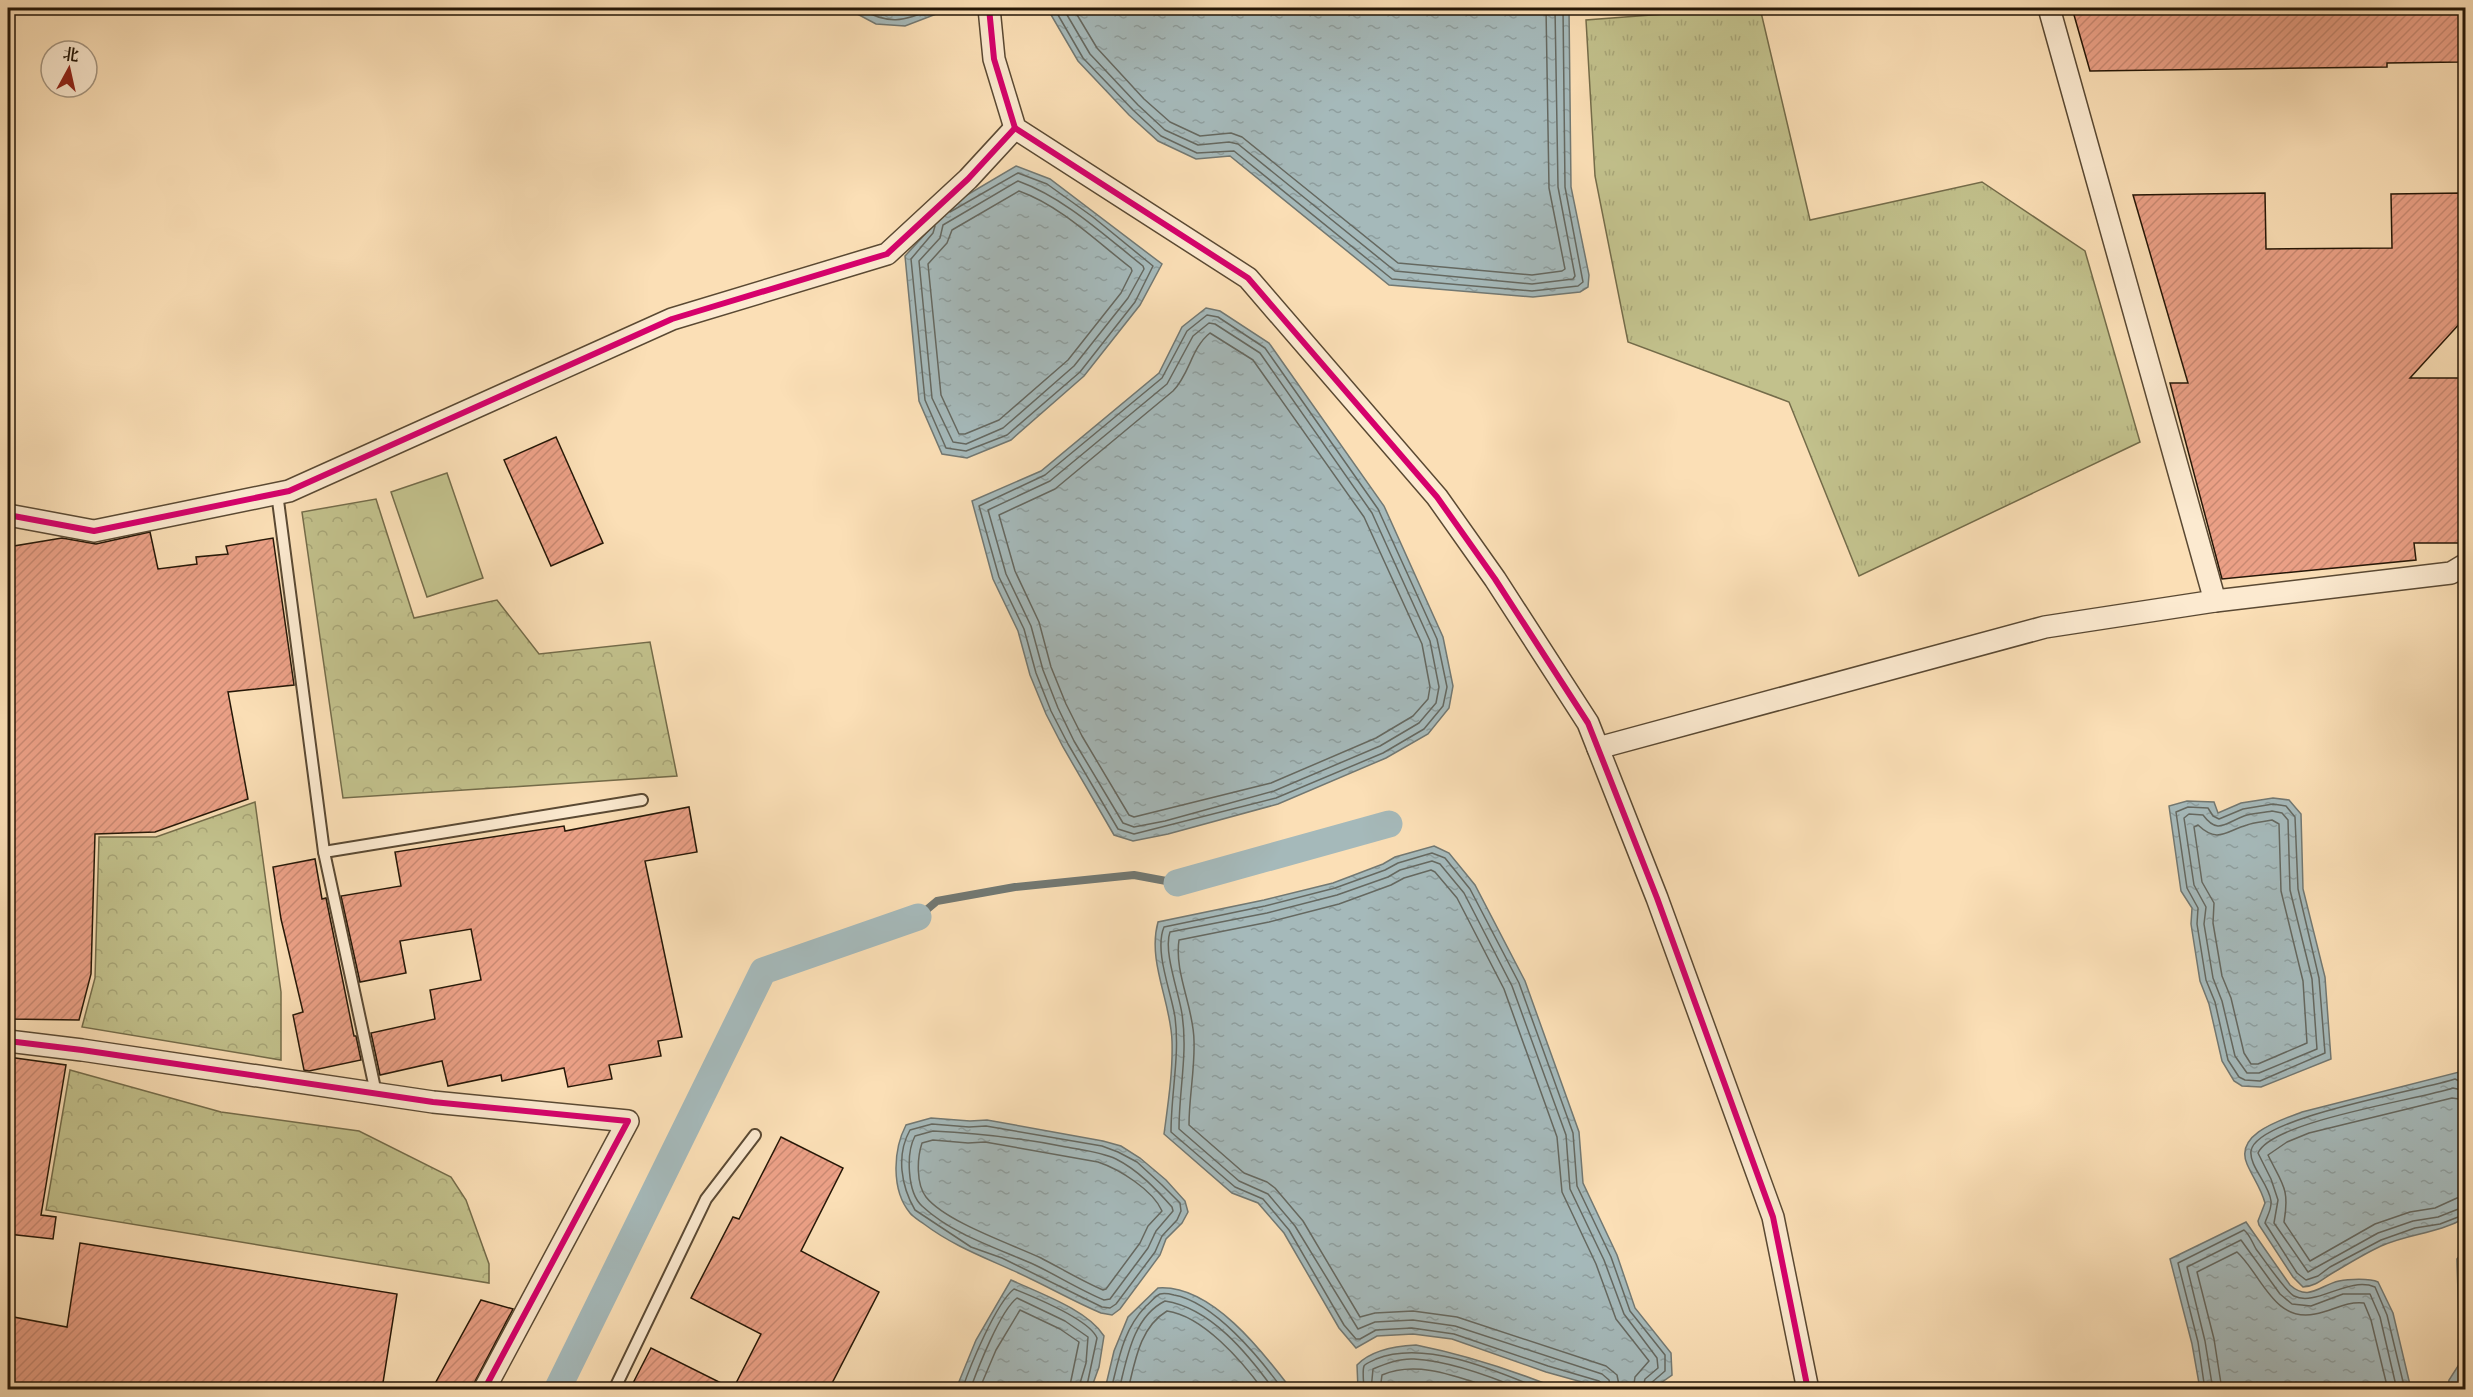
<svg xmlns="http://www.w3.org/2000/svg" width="2473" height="1397" viewBox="0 0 2473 1397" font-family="Alegreya,'Noto Serif SC',serif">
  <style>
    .grass { fill: url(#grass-tufts); stroke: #746c4a; stroke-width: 1.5 }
    .forest { fill: url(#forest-crowns); stroke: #746c4a; stroke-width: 1.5 }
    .park { fill: #c2c18c; stroke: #746c4a; stroke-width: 1.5 }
    .water { fill: url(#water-ripples); stroke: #727872; stroke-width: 1.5 }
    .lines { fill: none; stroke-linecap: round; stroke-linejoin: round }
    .shore { stroke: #656860; stroke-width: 1.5 }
    .stream { stroke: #727872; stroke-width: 8 }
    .canal { stroke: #a5b9ba; stroke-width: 27 }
    .building { fill: url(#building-hatch); stroke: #251707; stroke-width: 1.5 }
    .lane-casing { stroke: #5a4933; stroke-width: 14 }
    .street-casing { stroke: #5a4933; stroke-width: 24 }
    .lane { stroke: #fcead0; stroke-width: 10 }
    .street { stroke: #fcead0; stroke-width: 21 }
    .cycleway-casing { stroke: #fcead0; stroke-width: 10 }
    .cycleway { stroke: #d6006c; stroke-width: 6 }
  </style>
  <defs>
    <pattern id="grass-tufts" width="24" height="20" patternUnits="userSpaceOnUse" patternTransform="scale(1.5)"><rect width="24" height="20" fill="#c2c18c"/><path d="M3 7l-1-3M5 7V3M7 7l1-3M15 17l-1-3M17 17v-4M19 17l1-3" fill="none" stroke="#a7a577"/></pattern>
    <pattern id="forest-crowns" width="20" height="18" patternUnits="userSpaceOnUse" patternTransform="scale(1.5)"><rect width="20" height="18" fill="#c2c18c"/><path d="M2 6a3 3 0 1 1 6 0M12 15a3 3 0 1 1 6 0" fill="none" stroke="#a7a577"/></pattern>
    <pattern id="water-ripples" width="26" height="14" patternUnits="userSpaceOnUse" patternTransform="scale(1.5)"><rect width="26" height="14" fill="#a5b9ba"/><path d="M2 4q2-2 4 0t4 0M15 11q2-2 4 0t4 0" fill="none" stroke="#8e9e9e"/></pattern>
    <pattern id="building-hatch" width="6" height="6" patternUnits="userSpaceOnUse" patternTransform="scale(1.5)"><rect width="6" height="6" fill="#eba086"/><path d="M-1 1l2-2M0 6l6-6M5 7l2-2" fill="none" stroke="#c98972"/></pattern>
  </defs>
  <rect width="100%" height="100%" fill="#fbdfb6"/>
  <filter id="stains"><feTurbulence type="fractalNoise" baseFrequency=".00333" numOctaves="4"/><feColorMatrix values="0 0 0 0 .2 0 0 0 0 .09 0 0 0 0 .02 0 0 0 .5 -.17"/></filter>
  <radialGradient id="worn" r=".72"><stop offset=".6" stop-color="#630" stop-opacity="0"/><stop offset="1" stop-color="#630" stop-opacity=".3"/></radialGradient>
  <polygon class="grass" points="1743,8 1760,8 1810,220 1982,182 2085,251 2140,442 1859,576 1789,402 1628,342 1595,176 1586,20"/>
  <g class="forest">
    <polygon points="376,499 414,618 497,600 539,654 650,642 677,776 343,798 302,512"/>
    <polygon points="255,802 281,992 281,1060 82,1027 95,978 99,837 156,837"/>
    <polygon points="70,1070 221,1112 359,1131 451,1177 466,1200 489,1264 489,1283 46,1210"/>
  </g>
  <polygon class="park" points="447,473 483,578 427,597 391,492"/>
  <g class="water">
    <polygon points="846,8 952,8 905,26 876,24"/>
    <polygon points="1047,8 1569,8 1571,187 1589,275 1588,287 1580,292 1533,297 1389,285 1230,156 1196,159 1158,141 1129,115 1078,61"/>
    <polygon points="1016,166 1050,179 1162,264 1140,305 1084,376 1011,440 967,458 942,454 919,401 905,256 929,230 928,218"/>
    <polygon points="1206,308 1220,311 1269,343 1384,506 1443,637 1453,686 1449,708 1428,734 1386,758 1278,804 1168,834 1133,841 1114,835 1063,747 1046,714 1030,675 1018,631 993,579 972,501 1041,471 1159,373 1182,327"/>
    <polygon points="2273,798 2289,800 2301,814 2303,889 2325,977 2331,1059 2261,1087 2242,1086 2234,1081 2222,1061 2209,1004 2200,981 2191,924 2192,908 2181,891 2169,806 2187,801 2214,802 2218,813 2241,803"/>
    <path d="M1434,846L1449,853L1475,885L1525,981L1579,1132L1583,1183L1617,1255L1635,1308L1671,1353L1672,1375L1652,1389H1607L1546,1372L1452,1339L1413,1334L1377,1336L1356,1348L1339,1328L1284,1233L1258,1203L1232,1193L1164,1134C1168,1104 1173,1072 1172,1041C1171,1002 1147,961 1158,922L1264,900L1333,883L1383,864L1395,857Z"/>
    <path d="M2459,1072L2465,1081V1218C2437,1234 2410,1233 2381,1246C2366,1253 2351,1262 2336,1271C2324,1277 2318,1286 2303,1287L2293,1277L2259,1225L2258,1221L2265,1203C2261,1188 2253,1178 2247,1164C2234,1134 2281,1120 2302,1112Z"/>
    <path d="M931,1118L970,1121L987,1120L1103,1141L1121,1146L1140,1158L1166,1180L1185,1201L1188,1212L1182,1223L1166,1239L1160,1255L1120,1309L1112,1315L1101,1313C1077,1303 1054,1290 1031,1279C995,1261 957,1249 924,1224C920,1221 913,1217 910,1213C891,1190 893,1150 906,1125Z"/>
    <path d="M2246,1222L2290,1285C2309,1302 2320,1285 2339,1281C2348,1279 2370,1278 2378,1282L2393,1313L2411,1389H2200L2192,1344L2170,1259Z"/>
    <polygon points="2465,1249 2465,1389 2447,1389 2449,1380 2460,1363 2457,1259"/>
    <path d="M1011,1280C1039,1293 1088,1310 1104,1336L1099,1367L1091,1389H956L976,1340Z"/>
    <path d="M1158,1288C1211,1284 1263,1352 1291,1389H1105L1114,1351L1128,1317Z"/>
    <path d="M1416,1345C1466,1355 1512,1370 1559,1389H1358L1357,1365C1371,1350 1396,1346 1416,1345Z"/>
  </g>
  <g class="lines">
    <g class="shore">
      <path d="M858,8C891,26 902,21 936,8"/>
      <polyline points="1054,8 1083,58 1133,110 1161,136 1197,153 1234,151 1392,279 1532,291 1578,286 1583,282 1565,187 1563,8"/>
      <polyline points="1063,8 1090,54 1138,105 1165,130 1198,145 1229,142 1238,144 1395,271 1532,284 1573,279 1575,276 1558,187 1555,8"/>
      <polyline points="1073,8 1097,48 1144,99 1170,122 1200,136 1231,133 1242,137 1398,263 1532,275 1562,271 1565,269 1549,188 1546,8"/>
      <path d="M1018,181C1065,198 1104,235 1143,266L1144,269L1128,298L1074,366L1003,428L966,444L953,442L932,398L919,261L940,238L943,225Z"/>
      <path d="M1019,191C1061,206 1096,241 1131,268L1132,271L1121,293L1068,360L999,420L965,434H959L941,395L928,264L947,243L952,230Z"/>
      <polyline points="935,226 933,233 911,259 925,400 946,448 966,451 1007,435 1080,372 1135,302 1153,266 1093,217 1047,184 1018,173 950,212"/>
      <polygon points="1207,315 1218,317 1265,348 1378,509 1437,639 1447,687 1443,706 1424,729 1383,753 1276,798 1134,834 1118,829 1068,744 1051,711 1036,673 1024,629 999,577 979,506 1045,475 1162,378 1187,331"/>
      <polygon points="1209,323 1215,324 1260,353 1372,513 1430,641 1439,687 1436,703 1419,723 1380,746 1274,791 1165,821 1134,827 1123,823 1074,741 1058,708 1043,670 1031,626 1006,574 988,510 1050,481 1167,384 1193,336"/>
      <path d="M1210,333L1253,360L1364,517L1422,644L1430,687L1428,699L1413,716L1376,738L1271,783L1134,817L1129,815L1082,736L1066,704L1051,667L1039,622L1015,571L999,515L1055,489L1173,391C1190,374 1191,348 1210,333Z"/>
      <polygon points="2273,804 2286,806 2295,817 2298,889 2319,978 2325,1053 2260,1081 2245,1080 2239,1077 2228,1060 2215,1002 2206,980 2197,924 2198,908 2187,888 2176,812 2188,807 2208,808 2213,816 2219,819 2243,809"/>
      <path d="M2272,811L2282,813L2288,820L2290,890L2312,979L2317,1049L2259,1073H2247L2235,1056L2222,1001L2213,978L2204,924L2206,907L2194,885L2184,818L2189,814L2203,815C2218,835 2225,823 2244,816C2253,813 2263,813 2272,811Z"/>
      <path d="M2272,820L2279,824L2281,891L2303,981L2307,1043L2258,1064H2251L2244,1053L2231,998L2222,976L2213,923L2214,903L2202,882L2194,827L2198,825C2218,844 2226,831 2247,825C2255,822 2264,822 2272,820Z"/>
      <path d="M2466,1084L2455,1079C2423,1090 2256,1117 2251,1151C2249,1166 2269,1184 2271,1201C2272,1209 2267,1216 2265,1223L2297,1273L2306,1280L2318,1276L2330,1267L2381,1240L2415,1228L2440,1224L2466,1214"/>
      <path d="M2466,1091L2453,1088C2417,1100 2272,1121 2258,1153L2271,1179L2278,1200L2274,1223L2308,1272L2378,1233L2413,1221L2438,1217L2466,1206"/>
      <path d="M2466,1100L2452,1098L2309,1133L2287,1142L2268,1155C2282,1184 2290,1188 2284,1222L2310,1261L2375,1224L2410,1212L2435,1208L2457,1198L2466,1197"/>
      <path d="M932,1124L969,1127L986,1126L1102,1146L1118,1152L1137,1162L1162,1185L1180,1203L1181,1211L1177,1220L1162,1236L1155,1252L1116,1304L1110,1308L1102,1307L1002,1258L971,1247L915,1210C901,1186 896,1155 910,1130Z"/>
      <path d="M933,1131C979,1133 1020,1138 1066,1147C1082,1150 1101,1152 1116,1159C1138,1170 1156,1189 1172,1207L1173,1211L1156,1231L1148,1248L1110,1299L1104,1300C1080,1290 1058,1276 1035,1265C997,1248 953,1235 922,1206C907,1192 906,1153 915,1136Z"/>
      <path d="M933,1140L968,1143L985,1142L1098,1162C1119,1169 1153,1190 1162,1211L1148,1226L1140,1243L1106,1289L1103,1290C1082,1281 1062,1269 1041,1258C1011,1244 946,1222 926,1197C916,1184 917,1158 922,1143Z"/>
      <polyline points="2466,1258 2463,1263 2466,1351"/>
      <path d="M962,1390C970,1366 996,1303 1014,1289C1034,1297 1089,1319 1097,1338L1086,1390"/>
      <path d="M970,1390C978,1368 1000,1311 1017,1298L1065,1321L1088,1337L1086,1363L1078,1390"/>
      <polyline points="979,1390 996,1350 1020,1310 1060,1329 1079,1342 1069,1390"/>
      <path d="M1111,1390C1119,1358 1123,1330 1146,1306C1150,1303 1155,1296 1160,1294C1164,1293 1170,1294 1174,1295C1214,1302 1260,1358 1283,1390"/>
      <path d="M1119,1390C1127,1358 1133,1317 1165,1301C1211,1308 1248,1354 1274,1390"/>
      <path d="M1128,1390C1135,1361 1140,1327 1167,1311C1203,1316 1242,1361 1263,1390"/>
      <path d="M1364,1390C1364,1384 1362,1371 1364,1366C1366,1363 1373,1361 1376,1359C1425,1339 1497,1371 1543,1390"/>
      <path d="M1371,1390L1373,1369C1385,1364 1400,1358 1414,1359C1450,1361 1490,1376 1523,1390"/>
      <path d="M1380,1390L1382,1375C1419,1359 1462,1379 1498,1390"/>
      <path d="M1604,1390L1603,1384L1599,1381L1548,1366L1454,1334L1412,1328L1376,1330L1360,1339H1356L1344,1325L1289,1230L1263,1199L1235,1187L1171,1132C1171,1093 1180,1056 1175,1017C1171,991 1154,951 1164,927L1265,906L1335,888L1385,870L1398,863L1432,853L1445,858L1470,889L1519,983L1573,1133L1577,1186L1611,1257L1630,1311L1665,1355V1371L1651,1383L1649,1390"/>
      <path d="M1611,1390L1609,1380L1602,1374L1455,1326L1413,1320L1375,1322L1358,1329L1295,1226L1268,1194L1239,1181L1179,1129C1179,1090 1188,1053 1182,1014C1179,993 1163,951 1170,932L1267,913L1337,895L1388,877L1400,870L1432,861L1440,864L1464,893L1512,986L1566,1135L1570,1189L1604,1260L1624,1314L1657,1358L1658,1368L1645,1379L1642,1390"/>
      <path d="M1620,1390L1617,1375L1606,1366L1457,1317L1413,1311L1375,1313L1360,1317L1303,1221L1275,1188L1267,1182L1244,1173L1189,1125C1189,1097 1195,1069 1194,1041C1194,1008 1174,973 1179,940L1269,922L1339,904L1391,885L1404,878L1431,870L1435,872L1457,898L1504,989L1557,1137L1562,1192L1596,1264L1616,1319L1649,1361L1635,1377L1633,1390"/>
      <path d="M2205,1390L2198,1342L2178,1263L2244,1230C2250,1235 2252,1242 2256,1249C2263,1258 2286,1292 2294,1296C2316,1307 2348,1276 2375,1287L2387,1315L2405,1390"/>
      <polyline points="2213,1390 2205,1341 2187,1267 2241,1240 2280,1294 2292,1304 2311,1306 2343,1294 2370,1294 2380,1317 2397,1390"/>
      <path d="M2222,1390L2214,1339L2197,1272L2237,1252C2261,1274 2274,1323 2315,1314C2333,1311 2345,1301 2364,1303L2371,1320L2388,1390"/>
    </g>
    <polyline class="stream" points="918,917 937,901 1015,887 1134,875 1177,883"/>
    <g class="canal">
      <polyline points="1177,883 1389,824"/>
      <polyline points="557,1390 763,971 918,917"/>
    </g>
  </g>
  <g class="building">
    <polygon points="2072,8 2459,8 2459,62 2387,63 2387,67 2090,71"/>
    <polygon points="2265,193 2266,249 2392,248 2391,194 2461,193 2462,321 2410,378 2466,378 2466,543 2414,543 2416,560 2222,579 2170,383 2188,383 2133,195"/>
    <polygon points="556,437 603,543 551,566 504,460"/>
    <polygon points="150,532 158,569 197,564 196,557 228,554 226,546 273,538 294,685 228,692 248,799 155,832 95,834 91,974 79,1020 8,1019 8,547 62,538 96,544"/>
    <polygon points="689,807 697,852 645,861 682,1037 658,1041 661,1056 609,1065 612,1079 568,1087 564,1068 502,1081 501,1075 448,1086 442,1061 380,1075 371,1033 435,1019 430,990 481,980 471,929 400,941 406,973 360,982 341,896 401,886 395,852 564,826 565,831"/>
    <polygon points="315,859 322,899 326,898 354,1036 356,1036 361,1060 309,1071 304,1070 293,1015 303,1012 281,919 273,867"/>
    <polygon points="8,1057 66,1065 41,1215 56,1217 53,1239 8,1234"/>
    <polygon points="781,1137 843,1168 801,1251 879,1292 829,1389 630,1389 651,1348 733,1389 761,1334 691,1298 733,1217 739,1219"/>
    <polygon points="80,1243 397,1294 382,1389 8,1389 8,1316 67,1327"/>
    <polygon points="481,1300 513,1309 471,1389 432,1389"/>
  </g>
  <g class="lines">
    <g class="lane-casing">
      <g id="lane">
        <polyline points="277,493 324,852 376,1093"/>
        <polyline points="324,852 642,800"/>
        <polyline points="614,1390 706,1199 755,1135"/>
      </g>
    </g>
    <g class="street-casing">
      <g id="street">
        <polyline points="989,8 994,59 1015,128 1248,278 1437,497 1495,579 1588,723 1657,898 1773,1217 1808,1390"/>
        <polyline points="2049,8 2215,601"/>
        <polyline points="8,515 94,531 289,491 672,319 887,254 968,179 1015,128"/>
        <polyline points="1598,748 2045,627 2215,601 2451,573 2466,564"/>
        <polyline points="8,1041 82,1050 433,1102 628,1121 484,1390"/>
      </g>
    </g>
    <use href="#lane" class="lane"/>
    <use href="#street" class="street"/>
    <g class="cycleway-casing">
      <g id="cycleway">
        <polyline points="989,8 994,59 1015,128 1248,278 1437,497 1495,579 1588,723 1657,898 1773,1217 1808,1390"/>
        <polyline points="8,515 94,531 289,491 672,319 887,254 968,179 1015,128"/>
        <polyline points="8,1041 82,1050 433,1102 628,1121 484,1390"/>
      </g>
    </g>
    <use href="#cycleway" class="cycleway"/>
  </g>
  <rect width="2473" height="1397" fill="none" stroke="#fbdfb6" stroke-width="30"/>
  <rect x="9" y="9" width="2455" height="1379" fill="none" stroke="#251707" stroke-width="3"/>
  <rect x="15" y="15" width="2443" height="1367" fill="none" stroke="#251707" stroke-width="1.5"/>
  <g transform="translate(69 69) rotate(8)"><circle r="28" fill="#fcead0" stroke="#a69680" stroke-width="1.5"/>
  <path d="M0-4.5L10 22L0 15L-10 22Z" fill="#8f2418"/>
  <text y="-9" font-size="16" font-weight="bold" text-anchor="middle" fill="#251707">北</text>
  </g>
  <rect width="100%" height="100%" filter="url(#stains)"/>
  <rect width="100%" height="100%" fill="url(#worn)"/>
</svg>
